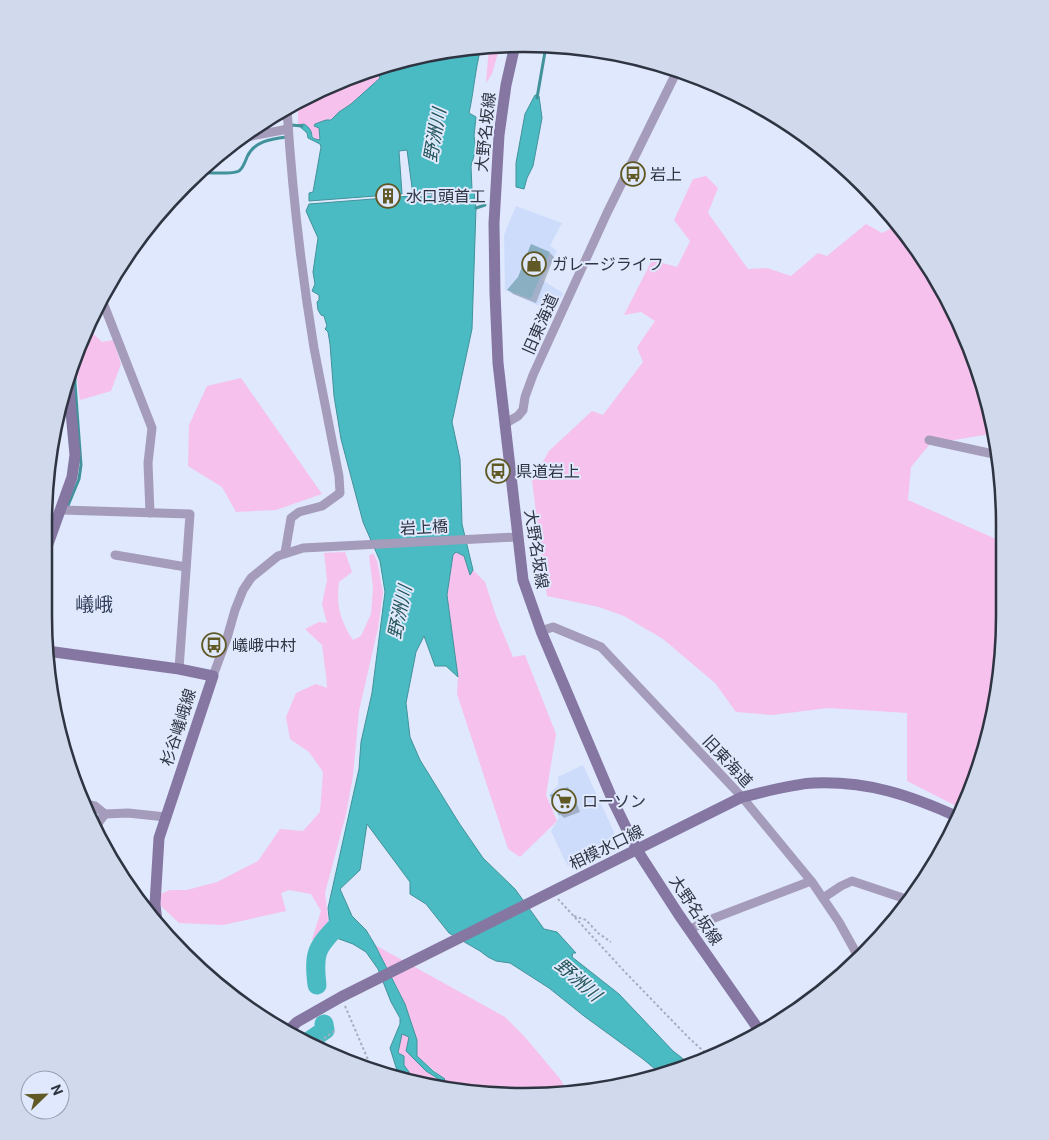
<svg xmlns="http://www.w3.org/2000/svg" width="1049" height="1140" viewBox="0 0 1049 1140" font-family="Roboto,'Noto Sans JP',sans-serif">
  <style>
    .built { fill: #cedcfc }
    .green { fill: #f6c1ec }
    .water { fill: #4abbc3; stroke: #42929c }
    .shadow { fill: #0003 }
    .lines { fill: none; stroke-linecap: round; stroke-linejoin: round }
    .stream { stroke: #42929c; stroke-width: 3 }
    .river { stroke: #4abbc3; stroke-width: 19 }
    .building { fill: #8aaec2 }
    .path { stroke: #a5adbe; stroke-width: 2; stroke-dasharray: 2.5 2.5; stroke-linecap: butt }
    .street { stroke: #a59bba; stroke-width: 9 }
    .secondary { stroke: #8576a2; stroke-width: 11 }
    .labels { text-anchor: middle; stroke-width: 4; stroke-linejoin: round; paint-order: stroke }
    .street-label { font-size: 16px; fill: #2e3441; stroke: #dfe8fc }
    .poi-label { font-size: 16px; fill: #2e3441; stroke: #dfe8fc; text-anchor: start }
    .water-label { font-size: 18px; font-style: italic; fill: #255659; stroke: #dfe8fc }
    .quarter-label { font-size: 19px; fill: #323d58; stroke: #dfe8fc }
    .rim { fill: none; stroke: #2e3441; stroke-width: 2.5 }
  </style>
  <rect width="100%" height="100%" fill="#dfe8fc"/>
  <g class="built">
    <polygon points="516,206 562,223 550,246 557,251 542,280 563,293 554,313 505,290 504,235"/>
    <polygon points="583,765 614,832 612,849 576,867 567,865 551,831 559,818 549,794 558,785 558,777"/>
  </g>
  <g class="green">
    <polygon points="500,46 492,74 486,83 489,47"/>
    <polygon points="377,69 380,78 351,104 339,112 333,118 314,126 319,128 320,140 315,139 312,133 304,124 298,125 298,103 341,80"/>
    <polygon points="706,176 718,188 708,213 748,269 767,268 791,276 818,253 827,256 866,224 882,233 898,225 924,258 969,341 996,433 930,444 911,467 908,500 1005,543 1001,678 980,770 962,809 907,781 907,713 828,708 772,715 736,712 715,683 663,639 624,616 599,607 547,596 532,481 549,451 592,411 603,415 643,362 637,347 655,321 641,312 624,315 652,260 677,267 690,241 674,220 693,179"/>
    <path d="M87,328L102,342L113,340L121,364L111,391L80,400C76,372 74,353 87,328Z"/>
    <polygon points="241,378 322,494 276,510 236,512 222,487 188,466 189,425 207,386"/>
    <path d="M345,552L352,572L339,582C336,605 340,621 353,640L361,636L371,614L373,587L369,556L373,553L377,561L383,593L378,628L359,711L353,776L346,814L325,893L331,944L322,952L312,939L321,911L311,894L289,890L281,893L286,911L223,925L179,923L160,905L161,894L170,890H187L217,882L258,861L280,829L303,831L320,812L323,772L309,752L290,739L286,717L296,693L316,684L327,688L326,675L322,645L305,629L319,622L327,623L322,604L327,580L324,553Z"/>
    <polygon points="456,552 464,556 470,574 473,570 485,582 496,616 513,657 525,655 556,734 546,795 557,821 520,857 508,849 457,694 458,677 447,595 453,555"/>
    <path d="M375,945L505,1017L524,1036L561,1080L567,1092L524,1096L413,1082L409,1072L398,1054L402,1033L409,1037L406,1051C414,1059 436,1076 439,1084L444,1079L417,1056C417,1017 393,980 375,945Z"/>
  </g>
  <g class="water">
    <path d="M481,48C475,69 474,91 469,113L476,117L474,136L476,149L471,166L472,190L413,195L407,150L399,151L402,194L309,201V193L313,192L321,147L320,144L308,138L307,133L298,125L304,124C309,127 312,131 312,137L315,139L320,140L319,128L314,126L315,124L326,120H331L339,112L351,104L380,78L377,69L431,53Z"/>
    <polygon points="535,95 539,96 542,118 533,166 527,178 524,189 516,187 516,163 525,114"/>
    <polygon points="474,192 476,208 472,329 452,422 460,459 462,524 473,570 470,575 464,556 456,552 453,555 447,595 458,677 446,666 435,666 424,636 416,652 406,703 410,737 420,760 459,823 483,858 515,889 544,929 557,932 576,953 573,953 572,957 619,994 673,1051 691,1065 661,1074 643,1059 584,1016 549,988 510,963 496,961 488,957 480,951 449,933 426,904 410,894 410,882 367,824 360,870 340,889 352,916 366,930 375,945 405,1004 417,1040 417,1056 433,1071 445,1079 439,1085 437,1078 426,1071 406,1051 409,1037 402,1034 398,1053 404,1056 404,1065 409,1072 413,1082 400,1080 390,1048 400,1024 400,1018 391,1002 378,969 366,952 353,944 331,936 328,908 359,769 361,742 372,693 385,592 380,561 363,522 341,439 334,396 330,344 328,332 325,329 327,326 324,316 321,315 318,310 317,302 319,300 319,295 312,291 315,284 313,272 318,238 306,211 309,204 411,196 412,202 420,202 420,197 431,196 431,201 461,199 461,193"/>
  </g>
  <g class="shadow">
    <polygon points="460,192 465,197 465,203 437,205 432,201"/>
    <polygon points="550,253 554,257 536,303 513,294 509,290"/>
    <polygon points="568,789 573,793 580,812 564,818 560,814"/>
  </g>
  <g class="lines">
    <g class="stream">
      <polyline points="537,98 546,46"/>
      <polyline points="282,112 283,118 285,120"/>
      <polyline points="291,128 291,125 302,126"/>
      <path d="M199,173C208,172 232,175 239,171C243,168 245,162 247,157C254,141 271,139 287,137"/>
      <polyline points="476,208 485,205"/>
      <polyline points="67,508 79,479 81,465 75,383 75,359"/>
      <polyline points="47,559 51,549"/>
    </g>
    <g class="river">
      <path d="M317,985C313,951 317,947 340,923L339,912"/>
      <polyline points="306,1043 325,1030 324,1024"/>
    </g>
  </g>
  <g class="building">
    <polygon points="461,191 461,199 431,202 431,193"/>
    <polygon points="531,244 550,252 531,299 507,290 518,277"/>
    <polygon points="568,787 577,807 559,815 550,795"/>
  </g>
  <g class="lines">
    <g class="path">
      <polyline points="558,899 625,972 689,1038 711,1058"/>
      <polyline points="574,916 586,920 598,933 611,942"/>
      <polyline points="345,1006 372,1069"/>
      <polyline points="312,1047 336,1030"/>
    </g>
    <g class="street">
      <polyline points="241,138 288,129"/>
      <polyline points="102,300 152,428 148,463 150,513"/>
      <polyline points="506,423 518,416 523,410 525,397 533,375 607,213 677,71"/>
      <polyline points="929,440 998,455"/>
      <polyline points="62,510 190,514 179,669"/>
      <path d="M285,553L291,518L299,512L322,506L340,493L339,476C331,433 322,391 314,348C301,269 292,189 287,109"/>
      <polyline points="115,555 186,567"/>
      <polyline points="541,631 553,627 601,647 742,797 812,882 839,922 859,958"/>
      <polyline points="213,676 227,638 235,610 243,590 251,578 278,556 303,548 517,537"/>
      <polyline points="85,804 95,806 105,814 128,813 166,817"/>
      <polyline points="96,832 99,822 105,814"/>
      <polyline points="823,898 841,886 852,881 909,900"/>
      <polyline points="689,930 704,922 811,881"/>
    </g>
    <g class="secondary">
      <polyline points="515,45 506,85 499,135 494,223 495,293 498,363 523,580 541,631 613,801 637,850 679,915 759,1030"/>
      <polyline points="47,547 72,477 75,455 68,380"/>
      <polyline points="47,651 179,669 213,676 159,838 155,904 157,922"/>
      <path d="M288,1031L297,1022L341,997L742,797C765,792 791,784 814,783C868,781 910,795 958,817"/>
    </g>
  </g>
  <defs>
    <g id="bus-ring" transform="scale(1.25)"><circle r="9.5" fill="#dfe8fc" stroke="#605925" stroke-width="1.5"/><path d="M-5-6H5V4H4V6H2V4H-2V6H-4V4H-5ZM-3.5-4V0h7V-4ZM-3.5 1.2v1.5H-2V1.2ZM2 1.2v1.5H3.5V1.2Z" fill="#605925"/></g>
    <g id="building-ring" transform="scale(1.25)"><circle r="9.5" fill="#dfe8fc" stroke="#605925" stroke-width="1.5"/><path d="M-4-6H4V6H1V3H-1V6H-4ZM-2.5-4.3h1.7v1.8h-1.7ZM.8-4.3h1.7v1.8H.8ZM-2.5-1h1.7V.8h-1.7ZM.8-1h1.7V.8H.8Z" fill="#605925"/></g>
    <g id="shop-ring" transform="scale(1.25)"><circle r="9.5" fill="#dfe8fc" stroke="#605925" stroke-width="1.5"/><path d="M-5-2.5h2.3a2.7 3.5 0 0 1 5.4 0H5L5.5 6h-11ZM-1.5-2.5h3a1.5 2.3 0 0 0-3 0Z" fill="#605925"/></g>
    <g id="supermarket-ring" transform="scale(1.25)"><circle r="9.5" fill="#dfe8fc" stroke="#605925" stroke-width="1.5"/><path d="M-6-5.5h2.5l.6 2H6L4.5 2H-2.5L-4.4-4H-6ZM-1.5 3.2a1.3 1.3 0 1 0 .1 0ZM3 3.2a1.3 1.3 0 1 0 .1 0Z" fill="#605925"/></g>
  </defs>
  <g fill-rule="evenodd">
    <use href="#bus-ring" x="633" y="174"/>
    <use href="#building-ring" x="388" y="196"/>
    <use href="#shop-ring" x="534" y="264"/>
    <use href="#bus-ring" x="498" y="471"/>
    <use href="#bus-ring" x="214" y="645"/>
    <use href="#supermarket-ring" x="564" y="801"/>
  </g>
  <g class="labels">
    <g class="street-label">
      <text transform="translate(485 132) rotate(-84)" y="6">大野名坂線</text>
      <text transform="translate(540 324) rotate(-66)" y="6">旧東海道</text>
      <text transform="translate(424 527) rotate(-3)" y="6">岩上橋</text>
      <text transform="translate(537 549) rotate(81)" y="6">大野名坂線</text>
      <text transform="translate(178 727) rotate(-72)" y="6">杉谷嶬峨線</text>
      <text transform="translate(728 761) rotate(47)" y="6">旧東海道</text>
      <text transform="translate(606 847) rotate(-26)" y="6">相模水口線</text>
      <text transform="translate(696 910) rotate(56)" y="6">大野名坂線</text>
    </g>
    <g class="poi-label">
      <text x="650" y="180">岩上</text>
      <text x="406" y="202">水口頭首工</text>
      <text x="552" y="270">ガレージライフ</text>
      <text x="516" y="477">県道岩上</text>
      <text x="232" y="651">嶬峨中村</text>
      <text x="582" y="807">ローソン</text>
    </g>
    <g class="water-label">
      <text transform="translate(435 135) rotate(-80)" y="6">野洲川</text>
      <text transform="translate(400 612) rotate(-78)" y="6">野洲川</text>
      <text transform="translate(578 980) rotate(41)" y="6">野洲川</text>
    </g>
    <g class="quarter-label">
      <text x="94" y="611">嶬峨</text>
    </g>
  </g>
  <path d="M0 0H1049V1140H0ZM524 52H524A472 472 0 0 1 996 524V616A472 472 0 0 1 524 1088H524A472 472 0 0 1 52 616V524A472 472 0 0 1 524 52Z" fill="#d1daed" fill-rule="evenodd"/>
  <path class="rim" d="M524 52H524A472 472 0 0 1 996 524V616A472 472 0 0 1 524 1088H524A472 472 0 0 1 52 616V524A472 472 0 0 1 524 52Z"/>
  <g transform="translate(45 1095) rotate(67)"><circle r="24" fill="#dfe8fc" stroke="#98a0b1"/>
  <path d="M0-4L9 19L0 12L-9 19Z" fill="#605925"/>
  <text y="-8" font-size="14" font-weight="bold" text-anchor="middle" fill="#2e3441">N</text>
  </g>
</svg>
